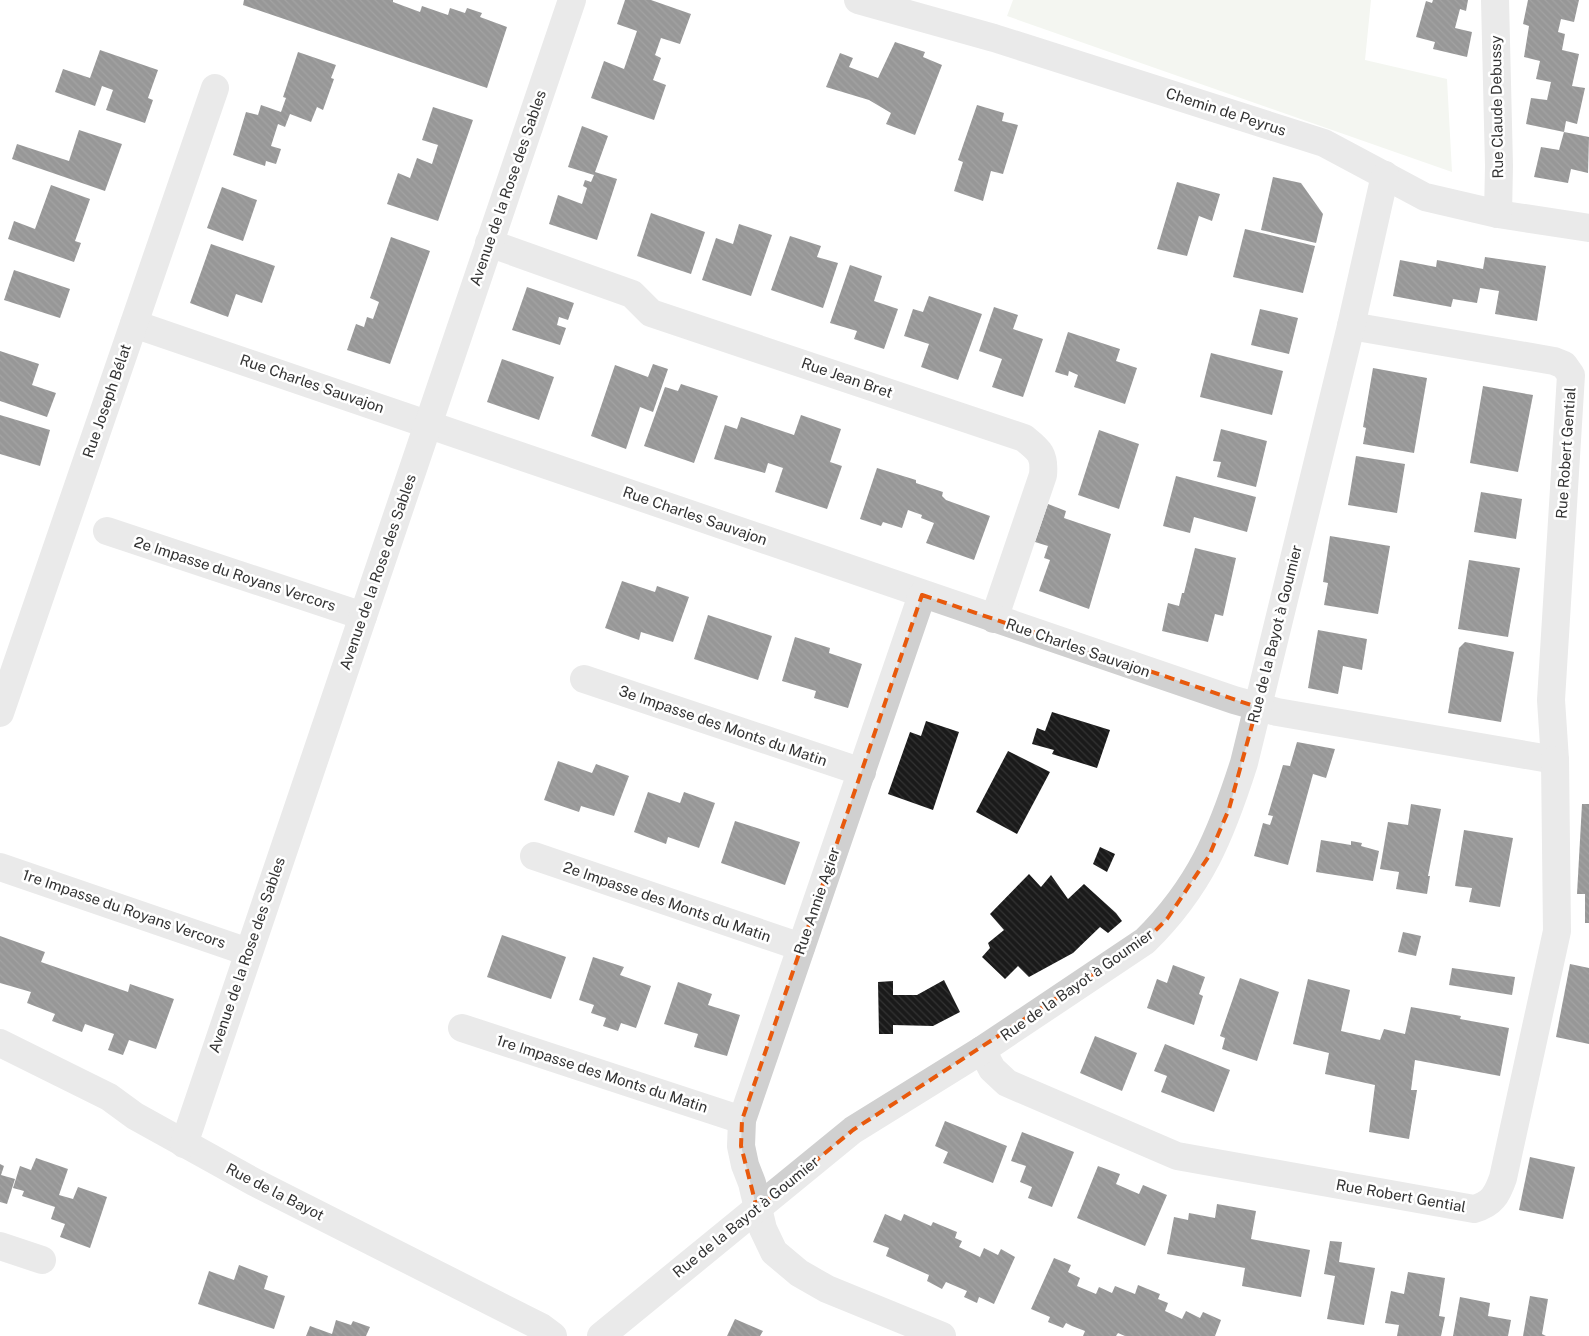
<svg xmlns="http://www.w3.org/2000/svg" width="1589" height="1336" viewBox="0 0 1589 1336" font-family="'Public Sans',sans-serif">
  <style>
    .green { fill: #e6ecdf }
    .building { fill: url(#building-back-hatch) }
    .lines { fill: none; stroke-linecap: round; stroke-linejoin: round }
    .street { stroke: #d0d0d0; stroke-width: 28 }
    .marked { fill: none; stroke: #e8590c; stroke-width: 4; stroke-dasharray: 10 6; stroke-linejoin: round }
    .labels { text-anchor: middle; stroke-width: 5; stroke-linejoin: round; paint-order: stroke }
    .street-label { font-size: 15px; fill: #333; stroke: #fff }
  </style>
  <defs>
    <pattern id="building-back-hatch" width="6" height="6" patternUnits="userSpaceOnUse" patternTransform="scale(1.25)"><rect width="6" height="6" fill="#1a1a1a"/><path d="M-1 5l2 2M0 0l6 6M5-1l2 2" fill="none" stroke="#333"/></pattern>
  </defs>
  <rect width="100%" height="100%" fill="#fff"/>
  <polygon class="green" points="1013,0 1371,0 1365,60 1447,79 1452,172 1007,16"/>
  <g class="building">
    <polygon points="244,0 393,0 393,2 420,12 422,6 448,15 450,8 465,13 467,8 482,13 480,17 507,27 487,88 243,5"/>
    <polygon points="625,0 651,0 691,14 680,44 661,38 655,55 661,58 653,80 666,85 654,120 591,98 604,61 624,69 637,31 617,24"/>
    <polygon points="1433,0 1468,0 1466,11 1460,9 1455,28 1472,32 1467,57 1433,49 1435,42 1416,37 1426,1 1432,3"/>
    <polygon points="1528,0 1579,0 1574,22 1561,19 1558,32 1565,34 1562,50 1579,54 1572,86 1585,88 1577,124 1566,121 1564,132 1526,124 1531,98 1547,100 1551,82 1536,79 1540,61 1524,57 1529,26 1523,24"/>
    <polygon points="895,42 925,52 923,57 942,65 915,135 886,124 891,113 869,100 826,87 840,53 853,58 849,67 878,78"/>
    <polygon points="100,50 158,70 148,98 153,100 145,123 106,110 113,90 102,86 95,106 55,92 63,69 90,78"/>
    <polygon points="298,52 336,65 331,78 334,79 323,110 317,107 311,122 290,114 285,127 278,124 271,146 281,149 276,164 266,161 265,166 233,155 246,112 258,115 261,105 281,112 286,98 283,97"/>
    <polygon points="977,105 1004,113 1002,121 1018,125 1003,174 991,171 983,201 954,191 963,162 958,160"/>
    <polygon points="433,107 473,120 438,221 387,204 398,173 410,178 417,158 432,164 438,145 422,140"/>
    <polygon points="582,126 608,136 595,172 617,179 597,240 549,224 558,195 582,204 587,188 583,186 585,180 591,182 594,175 568,167"/>
    <polygon points="79,130 122,144 105,191 12,159 17,144 69,161"/>
    <polygon points="1564,132 1589,137 1588,173 1571,169 1568,183 1534,177 1541,147 1559,150"/>
    <polygon points="1273,177 1301,183 1323,214 1316,243 1261,230"/>
    <polygon points="1177,182 1220,194 1212,221 1199,216 1187,256 1157,249"/>
    <polygon points="51,185 90,199 75,241 81,243 74,262 8,239 14,221 35,229"/>
    <polygon points="222,187 257,200 243,241 207,228"/>
    <polygon points="651,213 705,232 691,274 637,256"/>
    <polygon points="739,224 772,235 751,296 702,280 716,238 733,244"/>
    <polygon points="1245,229 1315,246 1303,293 1233,277"/>
    <polygon points="790,236 821,246 817,257 838,263 823,308 771,290"/>
    <polygon points="391,237 430,251 390,364 347,350 356,324 364,327 367,317 373,319 379,302 370,298"/>
    <polygon points="211,244 275,266 262,303 236,294 228,317 190,303"/>
    <polygon points="1485,257 1546,266 1537,321 1495,314 1499,291 1480,288 1477,303 1453,299 1451,307 1393,296 1400,260 1436,267 1437,260 1483,269"/>
    <polygon points="850,265 882,276 874,301 898,309 884,349 854,339 857,331 830,323"/>
    <polygon points="14,270 70,289 60,318 4,300"/>
    <polygon points="527,287 574,303 568,320 559,317 557,325 566,328 560,345 512,330"/>
    <polygon points="929,296 982,314 958,380 921,367 929,344 904,336 913,309 923,312"/>
    <polygon points="994,307 1018,315 1013,329 1043,339 1023,397 992,387 1002,359 979,351"/>
    <polygon points="1260,309 1298,318 1289,354 1251,345"/>
    <polygon points="1068,332 1120,349 1116,361 1137,368 1125,404 1074,387 1078,375 1069,371 1068,376 1055,372"/>
    <polygon points="0,351 39,364 32,385 56,393 47,417 0,401"/>
    <polygon points="1211,353 1283,371 1272,415 1200,397"/>
    <polygon points="502,359 554,377 539,420 487,402"/>
    <polygon points="653,364 668,369 653,412 640,407 626,449 591,436 615,365 648,377"/>
    <polygon points="1373,368 1427,378 1414,453 1363,444 1366,428 1363,427"/>
    <polygon points="681,384 718,396 694,463 644,446 665,387 678,391"/>
    <polygon points="1483,386 1533,395 1518,472 1470,463"/>
    <polygon points="0,415 50,430 40,466 0,454"/>
    <polygon points="801,415 841,429 830,462 842,466 827,509 775,492 783,468 768,463 765,473 714,459 725,425 737,429 741,417 794,435"/>
    <polygon points="1221,429 1267,441 1256,487 1217,477 1221,462 1213,461"/>
    <polygon points="1099,430 1139,444 1119,509 1078,495"/>
    <polygon points="1356,456 1405,464 1397,513 1348,505"/>
    <polygon points="877,468 916,480 916,483 943,492 942,496 946,500 990,516 974,560 926,543 934,523 921,518 922,515 908,510 902,528 883,522 881,526 860,519"/>
    <polygon points="1176,476 1256,497 1247,532 1194,517 1190,533 1163,526"/>
    <polygon points="1481,492 1522,499 1516,539 1474,532"/>
    <polygon points="1048,504 1066,511 1064,518 1111,534 1089,609 1039,591 1050,560 1044,558 1048,546 1035,542"/>
    <polygon points="1330,536 1390,546 1378,614 1324,605 1328,583 1323,582"/>
    <polygon points="1195,548 1236,558 1223,616 1215,614 1208,642 1162,631 1168,603 1179,606 1182,593 1184,593"/>
    <polygon points="1469,560 1520,568 1508,637 1458,629"/>
    <polygon points="622,581 655,592 657,586 689,597 673,642 641,632 639,640 605,628"/>
    <polygon points="708,615 772,636 758,680 694,659"/>
    <polygon points="1318,630 1367,639 1362,670 1343,666 1338,694 1308,688"/>
    <polygon points="795,637 830,648 829,653 862,664 848,708 814,698 816,691 782,681"/>
    <polygon points="1465,642 1514,652 1501,722 1448,713 1459,648"/>
    <polygon points="1052,712 1110,730 1097,768 1052,754 1054,750 1032,744 1037,728 1045,731"/>
    <polygon points="926,721 959,732 933,810 888,794 910,732 921,736"/>
    <polygon points="1297,742 1335,749 1326,778 1313,774 1288,865 1254,856 1263,823 1270,825 1273,816 1268,815 1283,765 1290,766"/>
    <polygon points="1008,751 1050,772 1017,834 976,812"/>
    <polygon points="558,761 592,773 596,764 629,776 614,816 581,806 579,812 544,800"/>
    <polygon points="648,792 680,803 684,792 715,803 699,848 668,837 666,844 634,832"/>
    <polygon points="1411,804 1441,809 1428,876 1430,876 1427,894 1396,889 1399,872 1380,869 1388,822 1408,825"/>
    <polygon points="1582,804 1589,804 1589,923 1585,923 1585,894 1577,894"/>
    <polygon points="735,821 800,842 785,885 721,863"/>
    <polygon points="1464,830 1513,838 1500,907 1469,902 1472,888 1455,886"/>
    <polygon points="1321,840 1351,845 1351,841 1362,843 1361,846 1379,851 1373,881 1316,872"/>
    <polygon points="1100,847 1115,854 1107,872 1093,864"/>
    <polygon points="1029,874 1041,887 1051,875 1068,899 1084,884 1116,913 1122,921 1108,933 1100,927 1073,953 1029,977 1018,966 1005,979 982,957 990,948 988,943 1004,930 990,914"/>
    <polygon points="1403,932 1421,936 1416,956 1398,952"/>
    <polygon points="502,935 566,957 551,999 487,977"/>
    <polygon points="0,936 45,952 41,962 128,992 130,984 174,999 156,1049 129,1040 123,1055 108,1050 114,1034 85,1024 82,1032 52,1021 55,1014 27,1003 31,992 0,983"/>
    <polygon points="593,957 624,967 620,975 651,986 636,1028 621,1023 618,1031 603,1026 606,1018 591,1013 594,1005 579,1000"/>
    <polygon points="1570,964 1589,968 1589,1044 1556,1037"/>
    <polygon points="1173,965 1205,977 1199,994 1203,996 1194,1025 1147,1008 1157,979 1167,983"/>
    <polygon points="1452,968 1515,977 1512,995 1449,985"/>
    <polygon points="1240,978 1279,992 1257,1061 1222,1049 1225,1038 1220,1036"/>
    <polygon points="1308,979 1350,990 1341,1031 1380,1040 1384,1029 1405,1034 1411,1007 1461,1016 1460,1019 1509,1028 1500,1076 1415,1060 1411,1090 1417,1090 1409,1139 1369,1132 1375,1085 1325,1074 1329,1053 1293,1044"/>
    <polygon points="944,980 960,1012 933,1026 893,1025 893,1034 879,1034 878,982 893,981 893,995 917,995"/>
    <polygon points="678,982 712,994 708,1005 740,1015 727,1056 694,1047 698,1034 664,1024"/>
    <polygon points="1095,1036 1137,1053 1122,1091 1080,1073"/>
    <polygon points="1165,1044 1230,1070 1214,1112 1161,1092 1167,1076 1154,1071"/>
    <polygon points="945,1121 1007,1146 993,1183 943,1163 948,1152 935,1146"/>
    <polygon points="1022,1132 1074,1152 1052,1207 1028,1198 1032,1187 1020,1182 1026,1166 1011,1161"/>
    <polygon points="1530,1157 1575,1167 1563,1219 1519,1210"/>
    <polygon points="36,1158 68,1169 59,1195 73,1199 78,1187 107,1197 90,1248 60,1237 65,1224 51,1219 55,1207 22,1196 24,1191 13,1188 20,1166 31,1170"/>
    <polygon points="0,1164 4,1166 1,1175 15,1179 7,1204 0,1202"/>
    <polygon points="1098,1166 1120,1174 1116,1184 1139,1194 1143,1185 1167,1195 1145,1246 1077,1218"/>
    <polygon points="1217,1204 1256,1211 1251,1239 1310,1250 1301,1297 1242,1286 1245,1268 1167,1254 1174,1217 1188,1220 1189,1213 1215,1218"/>
    <polygon points="885,1214 901,1221 904,1214 931,1226 933,1222 957,1232 955,1238 962,1241 959,1247 980,1257 984,1248 998,1255 1001,1249 1015,1257 994,1304 979,1297 977,1303 964,1297 967,1291 946,1282 942,1289 927,1281 929,1275 886,1256 889,1248 873,1242"/>
    <polygon points="1330,1241 1342,1242 1339,1262 1375,1268 1364,1325 1327,1319 1335,1276 1324,1274"/>
    <polygon points="1054,1258 1071,1265 1068,1272 1080,1278 1077,1286 1096,1294 1099,1287 1112,1293 1115,1286 1135,1294 1138,1285 1160,1294 1158,1299 1168,1303 1165,1311 1182,1319 1186,1311 1200,1318 1203,1312 1221,1320 1215,1336 1125,1336 1118,1333 1116,1336 1083,1336 1085,1331 1072,1326 1066,1323 1063,1328 1048,1322 1050,1317 1031,1309"/>
    <polygon points="239,1265 268,1276 264,1289 285,1296 274,1329 198,1304 209,1271 234,1280"/>
    <polygon points="1408,1272 1445,1278 1439,1316 1445,1317 1441,1336 1397,1336 1399,1325 1385,1323 1391,1291 1404,1294"/>
    <polygon points="1530,1296 1548,1299 1542,1334 1546,1336 1523,1336"/>
    <polygon points="1460,1297 1490,1303 1488,1316 1511,1320 1508,1336 1453,1336"/>
    <polygon points="735,1319 763,1331 760,1336 727,1336"/>
    <polygon points="336,1320 351,1325 353,1321 370,1327 366,1336 306,1336 310,1326 332,1334"/>
  </g>
  <g class="lines">
    <g class="street">
      <polyline points="858,0 994,38 1324,143 1425,197 1498,214 1589,228"/>
      <polyline points="1495,0 1499,166 1498,214"/>
      <path d="M489,243L632,294L651,313L1024,438C1039,450 1045,454 1043,475L994,619"/>
      <polyline points="134,324 1234,700 1277,712 1555,760 1551,700 1571,375 1564,365 1554,361 1351,326"/>
      <polyline points="107,531 363,616"/>
      <polyline points="922,595 742,1120 741,1146 745,1165 752,1183 763,1229 774,1252 799,1273 827,1289 942,1336"/>
      <polyline points="584,679 862,772"/>
      <polyline points="0,713 215,88"/>
      <polyline points="534,856 801,947"/>
      <polyline points="0,867 248,952"/>
      <polyline points="462,1028 742,1120"/>
      <polyline points="0,1043 109,1097 135,1116 254,1182 541,1327 553,1336"/>
      <path d="M982,1050L992,1069L1007,1083L1177,1156L1474,1209C1492,1204 1497,1195 1503,1178L1557,931L1555,760"/>
      <polyline points="184,1144 572,0"/>
      <polyline points="0,1246 42,1260"/>
      <path d="M601,1336L853,1130L982,1050L1145,941C1200,887 1221,835 1244,763L1351,326L1385,175"/>
    </g>
  </g>
  <path d="M0 0H1589V1336H0ZM922,595L1257,707L1229,809L1209,856L1167,919L1145,941L853,1130L757,1209L741,1146L742,1120Z" fill="#fff" fill-opacity=".55" fill-rule="evenodd"/>
  <path class="marked" d="M922,595L1257,707L1229,809L1209,856L1167,919L1145,941L853,1130L757,1209L741,1146L742,1120Z"/>
  <g class="labels">
    <g class="street-label">
      <text transform="translate(1497 107) rotate(-91)" y="5">Rue Claude Debussy</text>
      <text transform="translate(1226 112) rotate(18)" y="5">Chemin de Peyrus</text>
      <text transform="translate(508 188) rotate(-71)" y="5">Avenue de la Rose des Sables</text>
      <text transform="translate(847 378) rotate(19)" y="5">Rue Jean Bret</text>
      <text transform="translate(312 384) rotate(19)" y="5">Rue Charles Sauvajon</text>
      <text transform="translate(107 401) rotate(-71)" y="5">Rue Joseph Bélat</text>
      <text transform="translate(1566 453) rotate(-86)" y="5">Rue Robert Gential</text>
      <text transform="translate(695 516) rotate(19)" y="5">Rue Charles Sauvajon</text>
      <text transform="translate(378 572) rotate(-71)" y="5">Avenue de la Rose des Sables</text>
      <text transform="translate(235 574) rotate(18)" y="5">2e Impasse du Royans Vercors</text>
      <text transform="translate(1275 634) rotate(-76)" y="5">Rue de la Bayot à Goumier</text>
      <text transform="translate(1078 648) rotate(19)" y="5">Rue Charles Sauvajon</text>
      <text transform="translate(723 726) rotate(19)" y="5">3e Impasse des Monts du Matin</text>
      <text transform="translate(817 901) rotate(-71)" y="5">Rue Annie Agier</text>
      <text transform="translate(667 902) rotate(19)" y="5">2e Impasse des Monts du Matin</text>
      <text transform="translate(124 909) rotate(19)" y="5">1re Impasse du Royans Vercors</text>
      <text transform="translate(247 955) rotate(-71)" y="5">Avenue de la Rose des Sables</text>
      <text transform="translate(1077 985) rotate(-35)" y="5">Rue de la Bayot à Goumier</text>
      <text transform="translate(602 1074) rotate(18)" y="5">1re Impasse des Monts du Matin</text>
      <text transform="translate(275 1192) rotate(27)" y="5">Rue de la Bayot</text>
      <text transform="translate(1401 1196) rotate(10)" y="5">Rue Robert Gential</text>
      <text transform="translate(746 1217) rotate(-39)" y="5">Rue de la Bayot à Goumier</text>
    </g>
  </g>
</svg>
